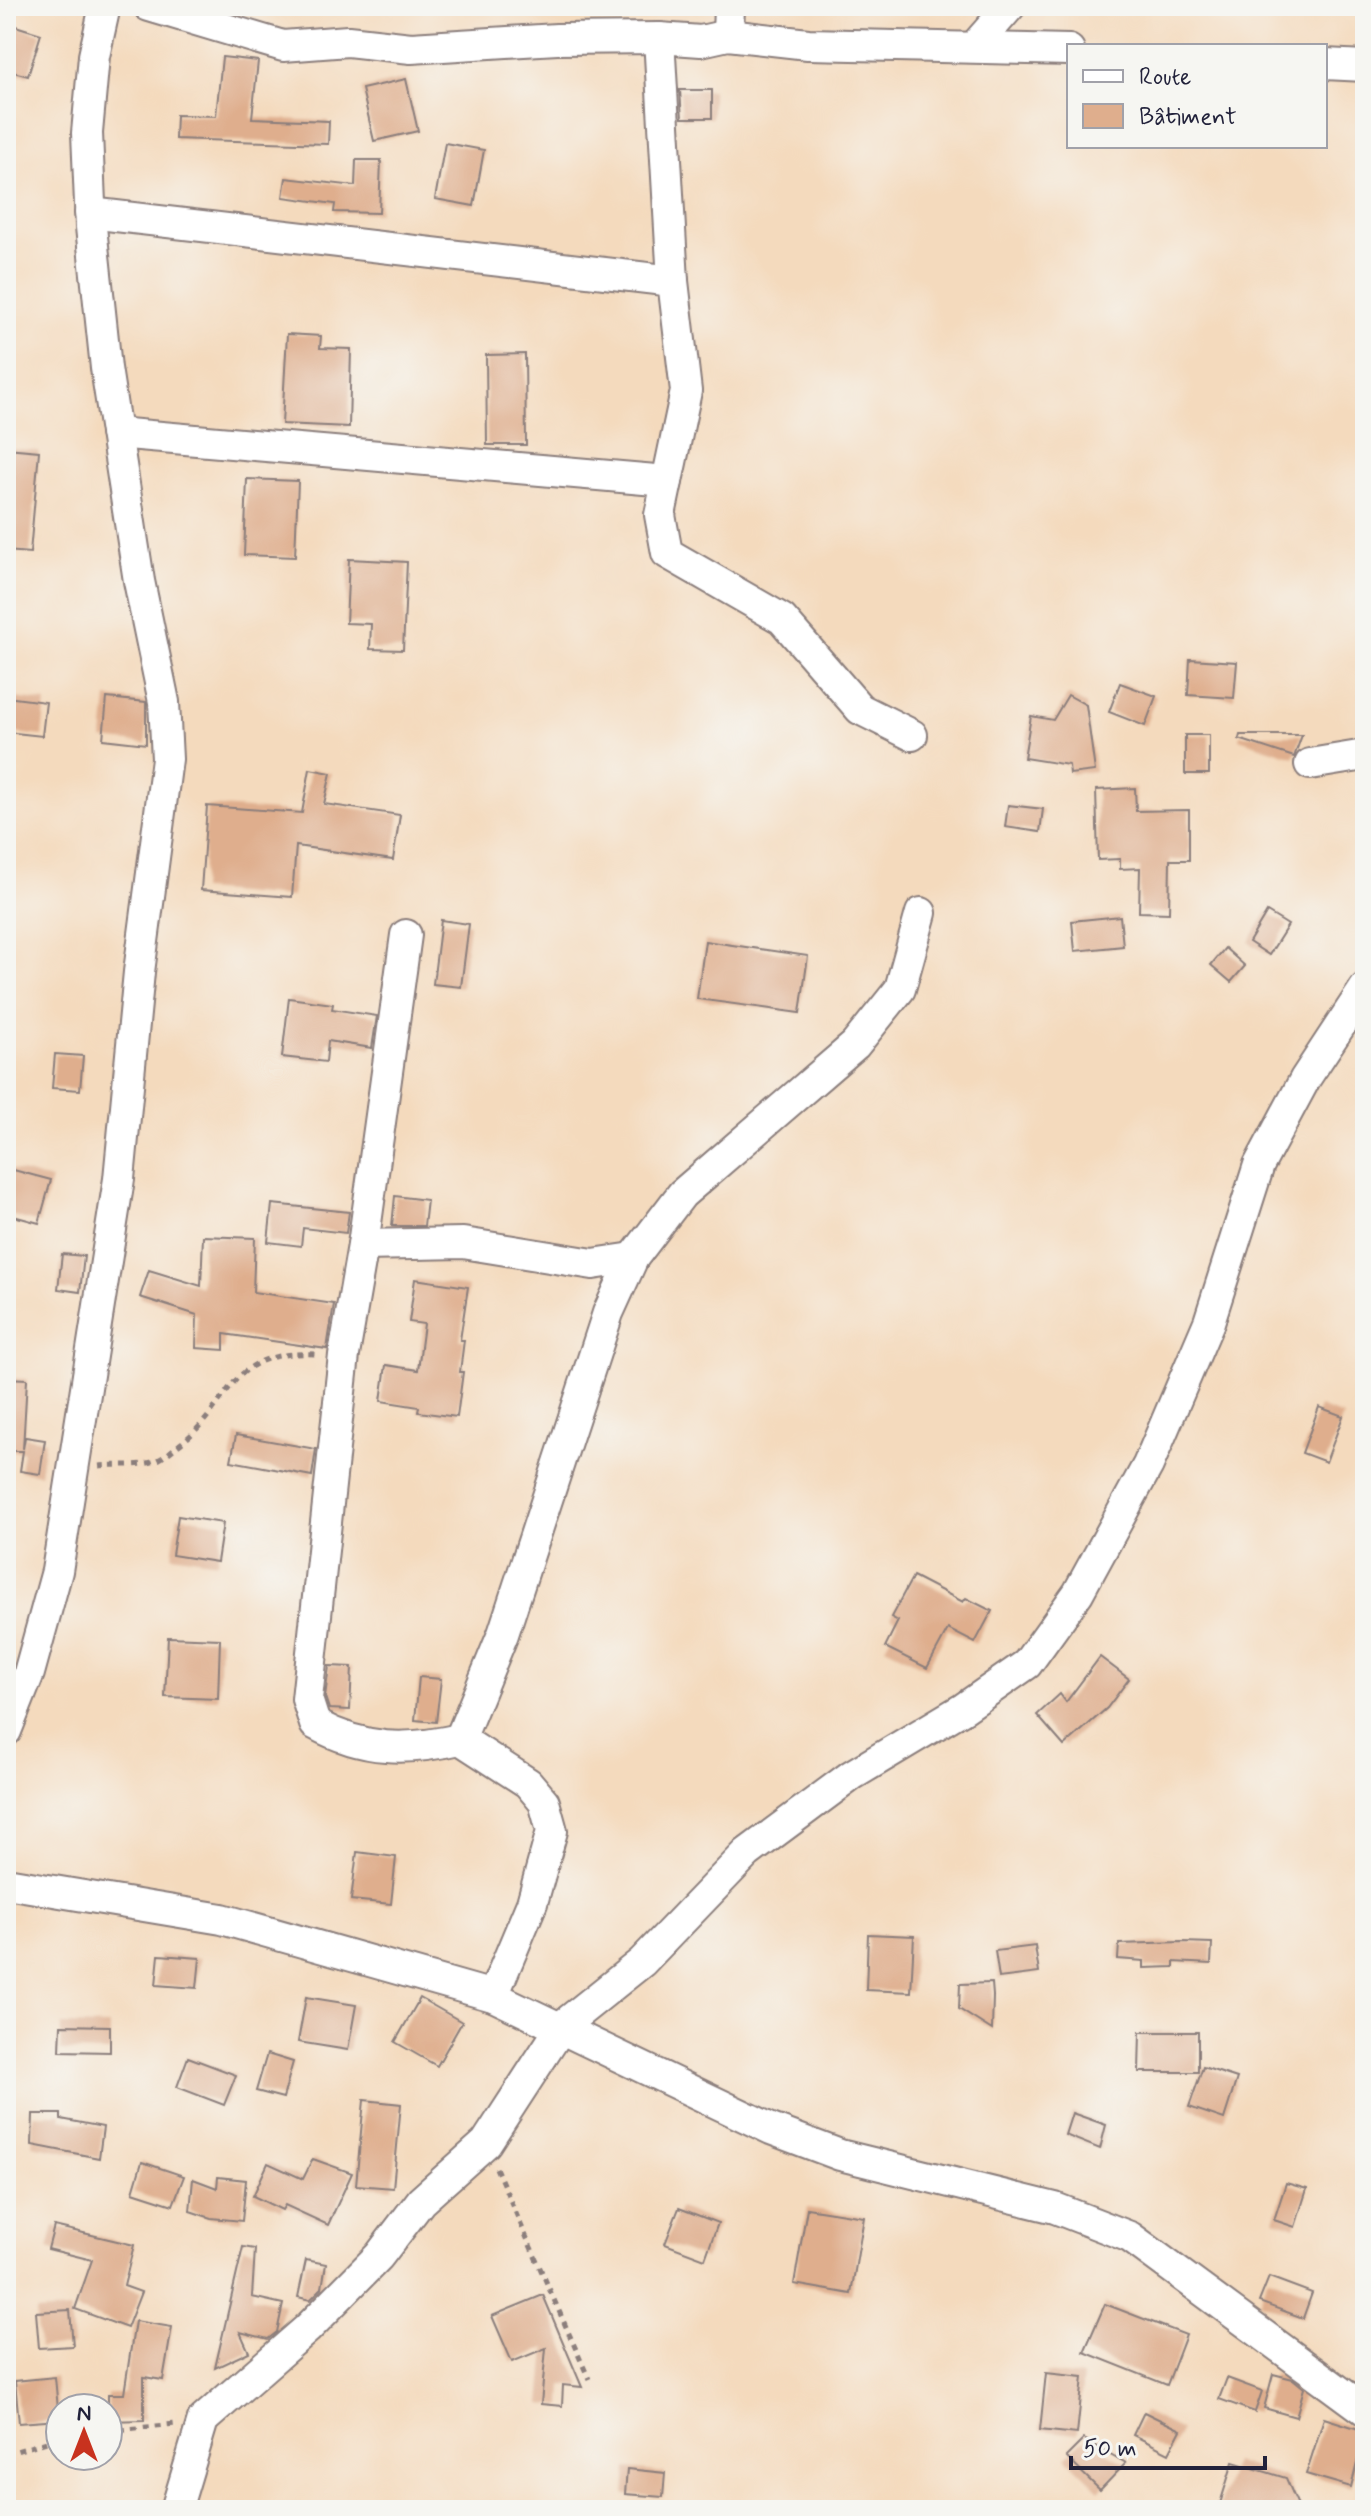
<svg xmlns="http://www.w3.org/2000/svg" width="1371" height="2516" viewBox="0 0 1371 2516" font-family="Mynerve,sans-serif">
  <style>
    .building { fill: #dfae8d }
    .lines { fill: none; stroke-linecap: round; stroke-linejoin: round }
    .minor-casing { stroke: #8b7e7c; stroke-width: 34 }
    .path { stroke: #8b7e7c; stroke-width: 5; stroke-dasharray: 6 6; stroke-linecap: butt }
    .minor { stroke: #fff; stroke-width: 30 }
  </style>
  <rect width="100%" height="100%" fill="#f6f6f2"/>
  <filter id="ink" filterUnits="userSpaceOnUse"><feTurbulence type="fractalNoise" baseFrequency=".0125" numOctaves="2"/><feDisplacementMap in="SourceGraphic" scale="16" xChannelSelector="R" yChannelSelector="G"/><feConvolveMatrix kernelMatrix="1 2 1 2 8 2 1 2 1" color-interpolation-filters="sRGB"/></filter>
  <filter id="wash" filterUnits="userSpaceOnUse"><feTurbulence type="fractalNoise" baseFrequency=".006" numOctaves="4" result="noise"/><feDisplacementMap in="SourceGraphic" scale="32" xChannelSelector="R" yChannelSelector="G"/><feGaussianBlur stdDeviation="1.8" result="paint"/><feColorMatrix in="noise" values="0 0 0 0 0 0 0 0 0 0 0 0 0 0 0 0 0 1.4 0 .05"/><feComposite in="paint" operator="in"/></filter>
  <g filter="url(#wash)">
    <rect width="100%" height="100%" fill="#f4dabd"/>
    <g id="blocks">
      <g class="building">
        <polygon points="6,23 41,34 28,76 6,70"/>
        <polygon points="222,57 258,61 252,118 329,121 328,144 175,139 176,115 216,116"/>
        <polygon points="406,79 418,131 374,141 362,89"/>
        <polygon points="680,90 712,90 712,118 682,118"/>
        <polygon points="445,143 484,150 474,206 435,199"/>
        <polygon points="356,160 381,160 379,213 334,212 335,204 283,197 286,178 355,186"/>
        <polygon points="287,334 321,336 320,348 351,349 349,427 282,424"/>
        <polygon points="525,354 526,445 487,445 486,355"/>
        <polygon points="6,448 39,451 30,553 6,551"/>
        <polygon points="247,479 298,481 295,557 244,555"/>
        <polygon points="349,559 407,562 403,650 370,649 371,624 346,623"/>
        <polygon points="1190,659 1237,662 1234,698 1188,695"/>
        <polygon points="1120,683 1156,696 1145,726 1109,712"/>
        <polygon points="1068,695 1086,705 1095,771 1070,774 1069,765 1024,758 1031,716 1053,720"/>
        <polygon points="6,697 46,702 42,736 6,732"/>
        <polygon points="107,698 146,702 146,744 103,739"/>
        <rect x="1185" y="735" width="24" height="39"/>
        <polygon points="1240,735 1302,735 1294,757 1239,739"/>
        <polygon points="310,769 331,773 324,804 400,815 393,860 296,846 292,897 201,890 207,806 302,813"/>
        <polygon points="1135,788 1136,811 1189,810 1189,860 1170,860 1169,913 1139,912 1140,868 1120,869 1120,859 1098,860 1096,790"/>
        <polygon points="1008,805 1043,809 1040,832 1005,827"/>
        <polygon points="1267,912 1288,925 1269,955 1249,942"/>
        <polygon points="1120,916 1123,946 1075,951 1072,921"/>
        <polygon points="441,920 469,924 461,987 433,984"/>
        <polygon points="705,941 808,956 800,1013 697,999"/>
        <polygon points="1225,948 1245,966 1231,982 1211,965"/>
        <polygon points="289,998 333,1004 332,1009 377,1016 372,1048 328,1041 326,1062 282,1057"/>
        <polygon points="55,1054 83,1056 80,1090 52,1088"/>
        <polygon points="6,1168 51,1180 39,1223 6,1214"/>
        <polygon points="395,1196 427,1200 424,1226 392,1226"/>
        <polygon points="272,1204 349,1212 346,1233 303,1228 301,1246 268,1242"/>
        <polygon points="203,1236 255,1238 253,1292 334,1304 327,1349 224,1334 224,1350 196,1348 197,1315 140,1297 149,1270 201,1286"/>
        <polygon points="62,1254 84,1256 80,1292 58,1289"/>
        <polygon points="415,1279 468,1287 460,1340 464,1340 460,1372 463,1372 457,1417 418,1412 419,1407 381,1401 386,1365 418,1370 424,1324 409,1322"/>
        <polygon points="6,1378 27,1379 23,1449 25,1437 45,1440 40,1474 20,1471 23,1451 6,1451"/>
        <polygon points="1319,1407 1343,1416 1326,1462 1302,1453"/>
        <polygon points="236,1435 316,1449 312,1476 231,1461"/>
        <polygon points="178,1516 223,1523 217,1562 172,1555"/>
        <polygon points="913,1576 963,1602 966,1598 992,1611 975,1643 948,1629 927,1668 885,1647 898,1621 891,1617"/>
        <polygon points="168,1637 220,1639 218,1699 165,1697"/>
        <polygon points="1100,1657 1129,1679 1107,1708 1064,1746 1037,1715 1060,1694 1066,1702"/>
        <polygon points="329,1666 352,1667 350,1710 329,1709 325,1697"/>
        <polygon points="419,1677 441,1679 436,1722 415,1720"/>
        <polygon points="357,1852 396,1857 391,1904 351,1900"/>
        <polygon points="868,1934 914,1936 911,1992 866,1990"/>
        <polygon points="1182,1942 1212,1943 1211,1964 1174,1962 1174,1967 1144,1968 1144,1961 1118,1959 1119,1944"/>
        <polygon points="1035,1946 1039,1973 999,1978 995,1951"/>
        <polygon points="159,1955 200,1958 197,1988 156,1985"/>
        <polygon points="992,1983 993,1996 992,2030 959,2009 960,1984"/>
        <polygon points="306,1997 356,2005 348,2050 298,2042"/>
        <polygon points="420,1998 462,2022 437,2066 395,2042"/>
        <polygon points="61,2025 110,2026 110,2052 60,2051"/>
        <polygon points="1140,2032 1198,2032 1198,2072 1139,2072"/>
        <polygon points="267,2054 293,2062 283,2098 256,2091"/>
        <polygon points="188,2057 236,2075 224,2105 177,2087"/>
        <polygon points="1203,2067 1237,2078 1224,2119 1189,2107"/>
        <polygon points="364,2100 401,2104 393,2188 356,2185"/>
        <polygon points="1072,2113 1106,2125 1100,2149 1065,2135"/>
        <polygon points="33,2114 61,2114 61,2119 103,2127 99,2158 32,2145"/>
        <polygon points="313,2159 352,2173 328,2225 285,2205 282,2210 253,2196 268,2163 303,2179"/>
        <polygon points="142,2162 184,2176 173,2205 133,2192"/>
        <polygon points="218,2177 246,2180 242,2221 211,2218 190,2211 193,2179 217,2188"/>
        <polygon points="1286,2183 1307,2189 1295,2227 1274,2220"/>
        <polygon points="679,2208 718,2223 705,2259 665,2244"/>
        <polygon points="807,2208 864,2217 851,2294 794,2284"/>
        <polygon points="54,2226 134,2245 124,2286 141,2292 127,2328 75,2309 92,2260 48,2249"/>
        <polygon points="243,2247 255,2249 252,2297 283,2304 277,2332 268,2339 240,2332 249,2352 215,2368"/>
        <polygon points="306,2260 326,2264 322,2288 310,2300 298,2297"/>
        <polygon points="1269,2277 1312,2293 1303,2318 1259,2302"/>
        <polygon points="543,2295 582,2387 563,2385 562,2406 541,2404 546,2348 512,2362 492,2316"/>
        <polygon points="1105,2304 1186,2335 1167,2385 1084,2352"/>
        <polygon points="70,2310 73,2346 39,2348 36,2312"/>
        <polygon points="135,2321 172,2327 163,2380 144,2377 144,2420 108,2421 108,2394 124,2394"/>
        <polygon points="1046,2373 1083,2377 1077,2434 1040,2430"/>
        <polygon points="1273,2374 1293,2379 1304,2388 1296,2417 1264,2408"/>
        <polygon points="55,2377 59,2420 19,2423 15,2381"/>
        <polygon points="1227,2378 1262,2391 1255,2412 1219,2399"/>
        <polygon points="1144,2412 1181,2430 1169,2453 1133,2435"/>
        <polygon points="1324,2418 1365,2431 1351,2487 1306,2474"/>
        <polygon points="1084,2439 1126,2463 1100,2490 1066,2457"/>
        <polygon points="1233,2462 1286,2478 1300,2510 1218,2510"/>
        <polygon points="627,2469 665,2473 663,2497 625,2494"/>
      </g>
    </g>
  </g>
  <g filter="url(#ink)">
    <use href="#blocks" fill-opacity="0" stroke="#8b7e7c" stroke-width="2"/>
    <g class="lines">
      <g class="minor-casing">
        <g id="minor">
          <polyline points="149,6 283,46 348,41 411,48 557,39 659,38 701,41 728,35 808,44 1069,50"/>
          <polyline points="728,35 729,6"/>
          <polyline points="659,38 673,281 686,391 660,515 667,553 782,619 860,709 912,735"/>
          <polyline points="975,46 1010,6"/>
          <polyline points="1325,64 1365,66"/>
          <polyline points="90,213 673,281"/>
          <polyline points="116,433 667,481"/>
          <polyline points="1310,764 1365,755"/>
          <path d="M406,935L363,1245L344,1355L307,1699L315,1724C364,1751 407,1751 460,1739L528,1783L544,1802L552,1831L532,1903L493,1996"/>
          <polyline points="363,1245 463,1243 593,1264 633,1258"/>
          <polyline points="6,1731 29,1673 57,1571 119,1179 139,972 167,759 164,702 139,581 106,368 91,227 87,133 94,56 105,6"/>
          <polyline points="460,1739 503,1634 608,1313 633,1258 682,1194 855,1045 900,989 921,913"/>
          <polyline points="6,1883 222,1919 493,1996 771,2129 840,2155 1055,2208 1130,2237 1365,2410"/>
          <polyline points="176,2510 203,2420 307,2329 379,2256 421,2201 486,2143 562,2026 642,1962 747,1853 852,1775 964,1708 1027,1664 1078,1593 1148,1465 1209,1322 1259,1165 1305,1079 1365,988"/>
        </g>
      </g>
      <g class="path">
        <path d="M99,1466C116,1464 139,1467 155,1461C162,1459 170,1452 176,1447C236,1404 223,1349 317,1354"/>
        <polyline points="496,2168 589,2379"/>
        <polyline points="108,2431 175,2424"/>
        <polyline points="6,2454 60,2438"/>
      </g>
      <use href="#minor" class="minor"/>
    </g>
  </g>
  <rect width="1371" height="2516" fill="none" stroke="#f6f6f2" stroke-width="32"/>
  <rect x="1067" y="44" width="260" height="104" fill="#f6f6f2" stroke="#a1a1a9" stroke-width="2"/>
  <rect x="1083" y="70" width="40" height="12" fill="#ffffff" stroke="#a1a1a9" stroke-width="2"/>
  <text x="1139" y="84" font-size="24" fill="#22223b">Route</text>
  <rect x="1083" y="104" width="40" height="24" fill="#dfae8d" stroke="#a1a1a9" stroke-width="2"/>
  <text x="1139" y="124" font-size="24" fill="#22223b">Bâtiment</text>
  <g transform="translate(84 2432)"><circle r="38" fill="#f6f6f2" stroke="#a1a1a9" stroke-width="2"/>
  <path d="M0-6L14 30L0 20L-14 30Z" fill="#c8321e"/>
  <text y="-12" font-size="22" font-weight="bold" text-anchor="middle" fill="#22223b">N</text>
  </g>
  <path d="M1071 2456v12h194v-12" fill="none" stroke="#22223b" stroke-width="4"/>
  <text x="1083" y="2456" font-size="24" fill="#22223b" stroke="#f6f6f2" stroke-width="6" paint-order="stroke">50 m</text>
</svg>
